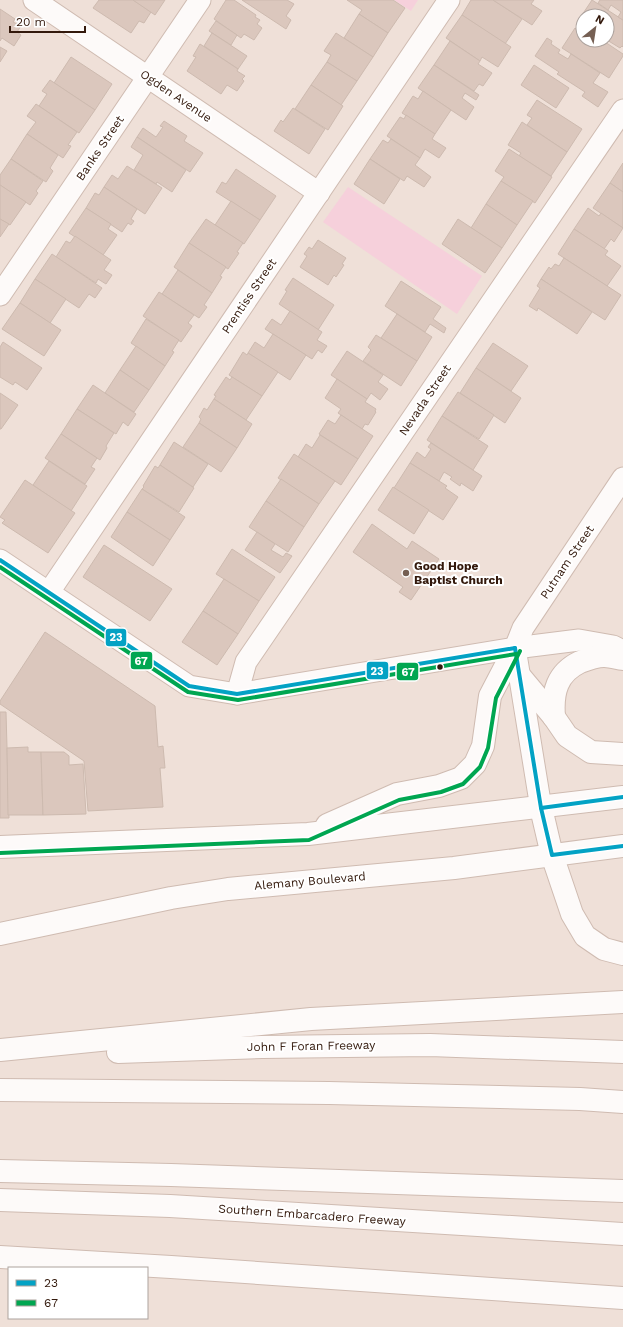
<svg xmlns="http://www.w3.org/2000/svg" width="623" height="1327" viewBox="0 0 623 1327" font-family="'Work Sans',sans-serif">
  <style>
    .green { fill: #f6d0db }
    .building { fill: #dbc7bd; stroke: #cdbaaf }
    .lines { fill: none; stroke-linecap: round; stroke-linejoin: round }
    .street-casing { stroke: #cfbbb1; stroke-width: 23 }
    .primary-casing { stroke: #cfbbb1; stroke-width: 24 }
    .highway-casing { stroke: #cfbbb1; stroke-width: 24 }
    .street { stroke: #fdfaf9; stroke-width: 21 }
    .primary { stroke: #fdfaf9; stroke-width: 22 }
    .highway { stroke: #fdfaf9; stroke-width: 22 }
    .bus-1-casing { stroke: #fff; stroke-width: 7 }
    .bus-2-casing { stroke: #fff; stroke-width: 7 }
    .bus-1 { stroke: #03a2c4; stroke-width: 4 }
    .bus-2 { stroke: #00a651; stroke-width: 4 }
    .poi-dot { fill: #755f53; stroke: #fff; stroke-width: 1.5 }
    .bus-dot { fill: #33190c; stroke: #fff; stroke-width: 1.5 }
    .labels { text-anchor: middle; stroke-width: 4; stroke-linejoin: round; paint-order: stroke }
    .street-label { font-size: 12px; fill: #33190c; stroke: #fff }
    .poi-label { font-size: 12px; font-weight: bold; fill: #33190c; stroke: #fff; text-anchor: start }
    .line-badge { stroke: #fff; stroke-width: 1.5 }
    .badge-label { font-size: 11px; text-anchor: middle; font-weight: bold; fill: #fff }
  </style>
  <rect width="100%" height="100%" fill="#efe0d8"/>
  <g class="green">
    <polygon points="394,0 418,0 411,11"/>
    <polygon points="348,187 482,276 457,314 323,222"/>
  </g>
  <g class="building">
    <polygon points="99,0 133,0 151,12 144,23 139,21 131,33 93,8"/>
    <polygon points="133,0 165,0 155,15"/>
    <polygon points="226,0 234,0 256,15 255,17 260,20 257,24 262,28 254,40 244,34 241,38 214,19"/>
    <polygon points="242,0 287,0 294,4 286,16 291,20 286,29"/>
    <polygon points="347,0 393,0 405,8 388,33 359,14 362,10"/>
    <polygon points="471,0 493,0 522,19 505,44 462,15"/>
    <polygon points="493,0 534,0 531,4 542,11 532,25"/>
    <polygon points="592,0 623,20 623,47 622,46 620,48 607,40 607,16 583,16 583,24 578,21"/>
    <polygon points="600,0 623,0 623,20 618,17 621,12 611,5 608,10 598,3"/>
    <polygon points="0,9 15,19 13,22 21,26 17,32 21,35 14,46 2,38 0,41"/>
    <polygon points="359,14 388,33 373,57 344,38"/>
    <polygon points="462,15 511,47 498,67 482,57 480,61 446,38"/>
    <polygon points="216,21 237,35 231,45 209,31"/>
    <polygon points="575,28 583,34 583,40 602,40 623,54 623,56 609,78 562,48"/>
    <polygon points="212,33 247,56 238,69 204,46"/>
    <polygon points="336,33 373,57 357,81 327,62 331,55 324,51"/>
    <polygon points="547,38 552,41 551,44 560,50 558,53 568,59 571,54 600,73 593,83 608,92 598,107 582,96 585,92 557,74 559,72 535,56"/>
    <polygon points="450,41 480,61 478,64 492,73 483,86 479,84 474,91 434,65"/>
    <polygon points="200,44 238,69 237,71 245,76 242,79 244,81 237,91 227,85 221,94 187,71 196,57 193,56"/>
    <polygon points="0,47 7,51 0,62"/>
    <polygon points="71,57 112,84 95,110 54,83"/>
    <polygon points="327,62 357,81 341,105 311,85"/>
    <polygon points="434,65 479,95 476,100 465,93 462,98 474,107 466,120 418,88"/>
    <polygon points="534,65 569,88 556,108 521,85"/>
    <polygon points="50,80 95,110 79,133 39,106 47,94 42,91"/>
    <polygon points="311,85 343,106 328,130 295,109"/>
    <polygon points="423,91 451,110 435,134 402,113 413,96 418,99"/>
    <polygon points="537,100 582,129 567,152 527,125 532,118 527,115"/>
    <polygon points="36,104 77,132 68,145 71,146 63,158 27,134 36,122 27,116"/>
    <polygon points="293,108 325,129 309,154 274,131 281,120 283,122"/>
    <polygon points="406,115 435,134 432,139 446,148 439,158 425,149 420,158 387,136 400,117 404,119"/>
    <polygon points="164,121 187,136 184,141 203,153 190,172 137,137 143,128 156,137 163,127 160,126"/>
    <polygon points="522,122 567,152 551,176 519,156 521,153 508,145"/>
    <polygon points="27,134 58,155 50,168 53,171 46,182 11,159"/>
    <polygon points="137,137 186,170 172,192 157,182 156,184 134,170 143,155 131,147"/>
    <polygon points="391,139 420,158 415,165 431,177 424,187 407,176 404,181 370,159 383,140 388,143"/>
    <polygon points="509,149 552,177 535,203 501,181 504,177 495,171"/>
    <polygon points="11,159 43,181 36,191 38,193 30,205 0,185 0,175"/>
    <polygon points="370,159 400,179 384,204 354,184"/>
    <polygon points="623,163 623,192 610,183"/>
    <polygon points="127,166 162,188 145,214 104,187 112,175 118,179"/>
    <polygon points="236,169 276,196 260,220 216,192 222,182 226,184"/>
    <polygon points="501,181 533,201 517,225 486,204"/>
    <polygon points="610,183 623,192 623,228 593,208"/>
    <polygon points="0,185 26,202 10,225 0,219"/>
    <polygon points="104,187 137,209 131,219 134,221 131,225 128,223 122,232 86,208 95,193 99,195"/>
    <polygon points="231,201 260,220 244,244 215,225"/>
    <polygon points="486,204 517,225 502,248 471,228"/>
    <polygon points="86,208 111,224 108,229 117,235 103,255 69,233"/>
    <polygon points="588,208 599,216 601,213 623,228 614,242 611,239 604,249 574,229"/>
    <polygon points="0,219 9,224 0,237"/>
    <polygon points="206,219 243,243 237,252 239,253 228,269 189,243"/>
    <polygon points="458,219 502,248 485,273 442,244"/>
    <polygon points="574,229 608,251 605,255 621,266 607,286 558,254"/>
    <polygon points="75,236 111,260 104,270 112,275 106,284 98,279 96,283 56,257 66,241 70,243"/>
    <polygon points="318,240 346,258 342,264 344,265 336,277 334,275 328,285 300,267 307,256 304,254 309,247 312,249"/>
    <polygon points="189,243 226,267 220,276 222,277 212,293 174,267"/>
    <polygon points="52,254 102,288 95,298 89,294 79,308 35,279"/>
    <polygon points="564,258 621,295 605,320 541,279 549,267 551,269 555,264 559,266"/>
    <polygon points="178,270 212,293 204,305 207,307 199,318 162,294"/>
    <polygon points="293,278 334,305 318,330 279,304 287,291 285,290"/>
    <polygon points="35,279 66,299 50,323 20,303"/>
    <polygon points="541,279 592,312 577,334 538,308 537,311 529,306 540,288 537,286"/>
    <polygon points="401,281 441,307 433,319 446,328 444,333 430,324 425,332 385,306"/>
    <polygon points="159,292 194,315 188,323 192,326 181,342 143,316"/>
    <polygon points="20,303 61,330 44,356 2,329"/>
    <polygon points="290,311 322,332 317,340 327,346 322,353 318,350 312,359 265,329 272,319 281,325"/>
    <polygon points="397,314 432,337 417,361 381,338"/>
    <polygon points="146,319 179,340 172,351 174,352 165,366 131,343"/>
    <polygon points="273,334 306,355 290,380 248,353 255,342 264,348"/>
    <polygon points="376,335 417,361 401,386 363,361 371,350 368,347"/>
    <polygon points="3,342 42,368 27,390 15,382 13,385 0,377 0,347"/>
    <polygon points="493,343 528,366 511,391 476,368"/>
    <polygon points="136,346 165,366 149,390 120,370"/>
    <polygon points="347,351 383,375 378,382 388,389 380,400 371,393 367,399 331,375"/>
    <polygon points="243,352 247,355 248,353 278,372 262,396 229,375"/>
    <polygon points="476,368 521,398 505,423 460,393"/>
    <polygon points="120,370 149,390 134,412 105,393"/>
    <polygon points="226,377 230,380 232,377 262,396 246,420 214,399 216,396 214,395"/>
    <polygon points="337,379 367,399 365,402 376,409 375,411 376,412 368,425 365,424 362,429 338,413 341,409 325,398"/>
    <polygon points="93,385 136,414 128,426 123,422 116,434 77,409"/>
    <polygon points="458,392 494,415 479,439 442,416"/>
    <polygon points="0,393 18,405 1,429 0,429"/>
    <polygon points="214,399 252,424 237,448 199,423 201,419 199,417 204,408 207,410"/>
    <polygon points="77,409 114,433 106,446 107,448 100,460 61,434"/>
    <polygon points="341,415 373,436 358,459 319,434 328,420 335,424"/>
    <polygon points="442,416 488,446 473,470 427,440"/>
    <polygon points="199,423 237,448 221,472 183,447"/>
    <polygon points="61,434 97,458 91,467 95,469 85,484 45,458"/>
    <polygon points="320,435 358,459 341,485 298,457 306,444 312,448"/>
    <polygon points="174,442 208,464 193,487 160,465"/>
    <polygon points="431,443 482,476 473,491 461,483 460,486 450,479 452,477 444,472 439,481 410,463 417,452 425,458 431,449 428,447"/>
    <polygon points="294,454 335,481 319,504 278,478"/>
    <polygon points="49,461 87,486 71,511 33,485"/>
    <polygon points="410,463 447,486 445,488 458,497 443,520 394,488"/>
    <polygon points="160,465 194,488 179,512 142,489 144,487 143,486 155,466 158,468"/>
    <polygon points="281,479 319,504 304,527 266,501"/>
    <polygon points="25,480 75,513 48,553 2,523 5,520 0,517"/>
    <polygon points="393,487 429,510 414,534 378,510"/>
    <polygon points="142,489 185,517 170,540 127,512"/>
    <polygon points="266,501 304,527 288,552 249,527"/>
    <polygon points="127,512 170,540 153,566 111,537"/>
    <polygon points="372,524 407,549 412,541 439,559 411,600 399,592 403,587 353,552"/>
    <polygon points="257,532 275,544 271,550 283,557 286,553 292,556 280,573 245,550"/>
    <polygon points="104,545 172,589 150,621 83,577"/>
    <polygon points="232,549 275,577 259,601 216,574"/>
    <polygon points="224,579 259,601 238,634 203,611"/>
    <polygon points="203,611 238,634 217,665 182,642"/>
    <polygon points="45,632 155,706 158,747 163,746 165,768 160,768 163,807 88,811 84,761 0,704 0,701"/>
    <polygon points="0,712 6,712 9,818 0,818"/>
    <polygon points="28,747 28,752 41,752 43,815 8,815 7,748"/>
    <polygon points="41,752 64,752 69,756 69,765 83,764 86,814 43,815"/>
  </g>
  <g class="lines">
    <g class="street-casing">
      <g id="street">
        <polyline points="34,0 319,193"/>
        <polyline points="0,295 200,0"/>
        <polyline points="0,560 189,686 237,694 515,648 579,640 613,646 623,651"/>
        <polyline points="49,592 449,0"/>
        <polyline points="237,694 246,662 623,110"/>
        <polyline points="541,808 515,648 523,628 623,478"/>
      </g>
    </g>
    <g class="primary-casing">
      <g id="primary">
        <polyline points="518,674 554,717 567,736 591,752 623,754"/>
        <path d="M554,717C552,692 557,673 580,662C588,659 596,656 604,656C610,656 617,658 623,659"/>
        <polyline points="541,808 552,855"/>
        <polyline points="327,825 397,794 439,786 461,778 475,764 483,746 490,696 515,648"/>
        <polyline points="0,847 308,834 623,797"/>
        <polyline points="0,934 171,898 228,889 454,868 623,846"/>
      </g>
    </g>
    <g class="highway-casing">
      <g id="highway">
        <polyline points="552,855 572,914 585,936 604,949 623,954"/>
        <polyline points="0,1050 311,1019 623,1002"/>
        <polyline points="118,1052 262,1047 430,1045 623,1052"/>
        <polyline points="0,1090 329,1093 580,1099 623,1102"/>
        <polyline points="0,1171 171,1175 623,1191"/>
        <polyline points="0,1200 170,1206 623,1234"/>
        <polyline points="0,1257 171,1267 623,1298"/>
      </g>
    </g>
    <use href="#street" class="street"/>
    <use href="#primary" class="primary"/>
    <use href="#highway" class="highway"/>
    <g class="bus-1-casing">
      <g id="bus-1">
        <polyline points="0,560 189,686 237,694 515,648"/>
        <polyline points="515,648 541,808 552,855 623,846"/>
        <polyline points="541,808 623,797"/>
      </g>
    </g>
    <g class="bus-2-casing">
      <g id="bus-2">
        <polyline points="0,567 188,692 238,700 516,654"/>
        <polyline points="0,853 309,840 399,800 441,792 463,784 480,767 488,748 496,698 520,651"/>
      </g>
    </g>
    <use href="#bus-1" class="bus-1"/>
    <use href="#bus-2" class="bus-2"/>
  </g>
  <circle class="poi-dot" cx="406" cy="573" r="4"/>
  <circle class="bus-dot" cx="440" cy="667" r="3.5"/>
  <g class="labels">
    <g class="street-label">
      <text transform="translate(176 96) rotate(34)" y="4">Ogden Avenue</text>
      <text transform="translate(100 148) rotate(-56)" y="4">Banks Street</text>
      <text transform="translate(249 296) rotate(-56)" y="4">Prentiss Street</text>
      <text transform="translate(425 400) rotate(-56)" y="4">Nevada Street</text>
      <text transform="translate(567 562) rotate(-56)" y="4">Putnam Street</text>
      <text transform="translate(310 881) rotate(-5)" y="4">Alemany Boulevard</text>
      <text transform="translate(311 1046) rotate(-1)" y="4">John F Foran Freeway</text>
      <text transform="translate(312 1215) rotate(4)" y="4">Southern Embarcadero Freeway</text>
    </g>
    <g class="poi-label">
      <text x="414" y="570">Good Hope<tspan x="414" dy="14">Baptist Church</tspan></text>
    </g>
  </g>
  <g class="line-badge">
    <rect x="105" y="628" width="22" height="19" rx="4" fill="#03a2c4"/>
    <rect x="130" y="651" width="23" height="19" rx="4" fill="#00a651"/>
    <rect x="366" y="661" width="23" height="19" rx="4" fill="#03a2c4"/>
    <rect x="396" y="662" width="23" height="19" rx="4" fill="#00a651"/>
  </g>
  <g class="badge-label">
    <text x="116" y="641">23</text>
    <text x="141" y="665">67</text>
    <text x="377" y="675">23</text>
    <text x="408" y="676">67</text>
  </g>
  <rect x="8" y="1267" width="140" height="52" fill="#ffffff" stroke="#ada39e"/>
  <rect x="16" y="1280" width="20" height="6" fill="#03a2c4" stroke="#ada39e"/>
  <text x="44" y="1287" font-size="12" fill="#33190c">23</text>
  <rect x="16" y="1300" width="20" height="6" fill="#00a651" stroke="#ada39e"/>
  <text x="44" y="1307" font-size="12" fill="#33190c">67</text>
  <g transform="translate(595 28) rotate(30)"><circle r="19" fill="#ffffff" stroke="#ada39e"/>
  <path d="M0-3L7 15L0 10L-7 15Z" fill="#755f53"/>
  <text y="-6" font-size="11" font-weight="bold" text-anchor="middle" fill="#33190c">N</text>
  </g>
  <path d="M10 26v6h75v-6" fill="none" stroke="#33190c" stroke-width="2"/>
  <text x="16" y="26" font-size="12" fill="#33190c" stroke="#ffffff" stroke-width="3" paint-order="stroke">20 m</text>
</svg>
